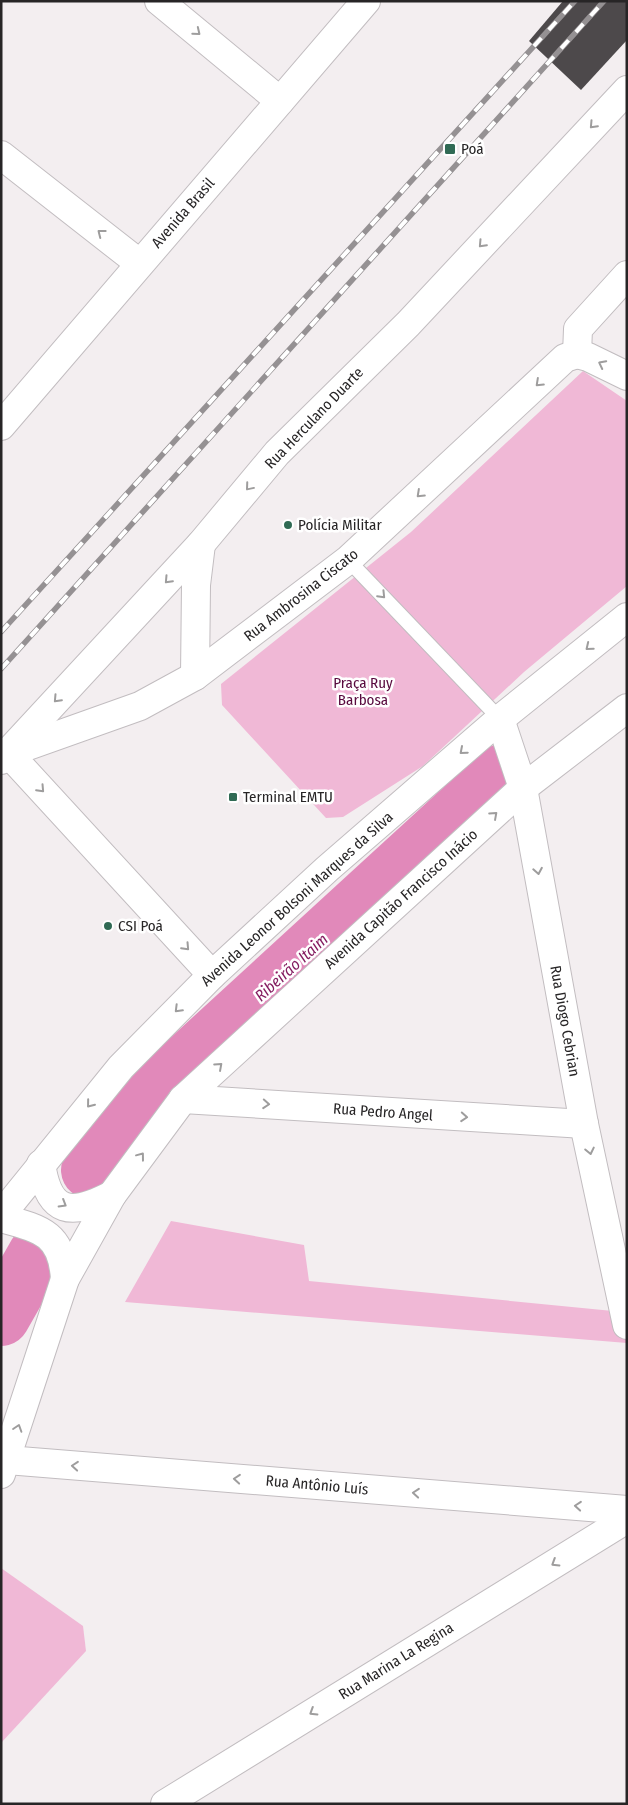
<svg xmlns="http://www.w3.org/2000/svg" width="628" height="1805" viewBox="0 0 628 1805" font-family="'Fira Sans Condensed',sans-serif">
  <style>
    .green { fill: #f0b8d6 }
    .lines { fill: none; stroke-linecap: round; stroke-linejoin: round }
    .river { stroke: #e189ba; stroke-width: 58 }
    .building { fill: #4d494b }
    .lane-casing { stroke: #c2bdc0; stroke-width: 16 }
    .street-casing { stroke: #c2bdc0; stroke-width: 30 }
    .secondary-casing { stroke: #c2bdc0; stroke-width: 30 }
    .lane { stroke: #fff; stroke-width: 14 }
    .street { stroke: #fff; stroke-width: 28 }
    .secondary { stroke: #fff; stroke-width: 28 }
    .rail-casing { stroke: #959193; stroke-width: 5.5 }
    .rail { stroke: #fff; stroke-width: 4; stroke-dasharray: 11; stroke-linecap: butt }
    .oneway { stroke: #9e9d9d }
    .poi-dot { fill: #306a54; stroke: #fff; stroke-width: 2 }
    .labels { text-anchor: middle; stroke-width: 5; stroke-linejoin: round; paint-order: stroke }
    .poi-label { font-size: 15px; fill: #272526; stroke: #fff; text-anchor: start }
    .street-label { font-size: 15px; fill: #272526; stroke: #fff }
    .park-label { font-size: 15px; fill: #58093e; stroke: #fff }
    .water-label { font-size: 16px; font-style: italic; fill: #851e61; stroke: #fff }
  </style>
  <rect width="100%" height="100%" fill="#f3eef0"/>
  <g class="green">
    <polygon points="583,371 627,401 627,586 524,672 423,766 343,817 326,818 222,705 221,684 411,532"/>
    <polygon points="171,1221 304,1245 309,1281 623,1312 627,1329 627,1343 125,1302"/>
    <polygon points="1,1568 83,1626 86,1651 1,1743"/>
  </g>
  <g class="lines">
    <g class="river">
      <polyline points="90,1170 165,1082 502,773"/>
      <polyline points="1,1317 37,1254"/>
    </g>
  </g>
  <polygon class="building" points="563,1 627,1 627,40 581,90 529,41"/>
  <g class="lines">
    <g class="lane-casing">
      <polyline id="lane" points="348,560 500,719"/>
    </g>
    <g class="street-casing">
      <g id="street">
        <polyline points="159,1 280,101"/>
        <polyline points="1,155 139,263"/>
        <polyline points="577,354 578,329 627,275"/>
        <polyline points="577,354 588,357 627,376"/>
        <polyline points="195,676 196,585 201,544"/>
        <polyline points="500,719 523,788 584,1124 627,1325"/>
        <polyline points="212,975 8,753 140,706 195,676 348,560 565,358 577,354"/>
        <polyline points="183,1099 584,1124"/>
        <polyline points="7,1460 627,1510"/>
        <polyline points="165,1804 627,1519"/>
      </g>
    </g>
    <g class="secondary-casing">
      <g id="secondary">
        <polyline points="1,426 366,1"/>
        <polyline points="1,760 201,544 277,453 408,324 627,90"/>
        <path d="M41,1164C49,1215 71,1216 112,1195"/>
        <polyline points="1,1215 121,1067 212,975 327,869 500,719 627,617"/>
        <path d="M1,1218C41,1229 62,1233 65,1279"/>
        <polyline points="1,1474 65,1279 112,1195 183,1099 523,788 627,708"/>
      </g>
    </g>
    <use href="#lane" class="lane"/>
    <use href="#street" class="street"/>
    <use href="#secondary" class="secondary"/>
    <g class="rail-casing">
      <g id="rail">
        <polyline points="1,632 575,1"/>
        <polyline points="1,669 604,1"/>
      </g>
    </g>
    <use href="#rail" class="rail"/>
  </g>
  <defs><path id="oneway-chevron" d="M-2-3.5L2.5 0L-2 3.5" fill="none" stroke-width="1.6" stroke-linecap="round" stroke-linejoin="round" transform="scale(1.25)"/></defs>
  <g class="oneway">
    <use href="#oneway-chevron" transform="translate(197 32) rotate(39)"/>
    <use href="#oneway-chevron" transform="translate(593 125) rotate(133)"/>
    <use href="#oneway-chevron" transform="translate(101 233) rotate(-142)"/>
    <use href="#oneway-chevron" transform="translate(482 244) rotate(133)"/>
    <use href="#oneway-chevron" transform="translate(602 364) rotate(-153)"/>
    <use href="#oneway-chevron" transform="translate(539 383) rotate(137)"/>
    <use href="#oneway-chevron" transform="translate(249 487) rotate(130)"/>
    <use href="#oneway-chevron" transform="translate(420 494) rotate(137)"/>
    <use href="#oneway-chevron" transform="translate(168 580) rotate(133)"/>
    <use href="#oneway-chevron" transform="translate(382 595) rotate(46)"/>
    <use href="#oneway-chevron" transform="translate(589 647) rotate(141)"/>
    <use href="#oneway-chevron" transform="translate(57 699) rotate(133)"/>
    <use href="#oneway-chevron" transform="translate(463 751) rotate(139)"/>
    <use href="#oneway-chevron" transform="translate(41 789) rotate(47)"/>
    <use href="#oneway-chevron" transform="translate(494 815) rotate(-42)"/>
    <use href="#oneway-chevron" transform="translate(538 871) rotate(80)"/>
    <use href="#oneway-chevron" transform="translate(186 947) rotate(47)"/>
    <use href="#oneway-chevron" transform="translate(178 1009) rotate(135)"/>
    <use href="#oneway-chevron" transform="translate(219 1066) rotate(-42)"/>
    <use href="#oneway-chevron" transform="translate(90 1104) rotate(129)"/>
    <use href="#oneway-chevron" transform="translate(266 1104) rotate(4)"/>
    <use href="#oneway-chevron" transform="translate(464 1117) rotate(4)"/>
    <use href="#oneway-chevron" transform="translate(590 1151) rotate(78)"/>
    <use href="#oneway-chevron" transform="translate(141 1156) rotate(-53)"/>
    <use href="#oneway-chevron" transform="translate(63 1204) rotate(31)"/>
    <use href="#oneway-chevron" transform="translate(18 1428) rotate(-72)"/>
    <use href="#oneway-chevron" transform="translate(75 1466) rotate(-175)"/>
    <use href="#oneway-chevron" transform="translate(237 1479) rotate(-175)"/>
    <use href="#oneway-chevron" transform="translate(416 1493) rotate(-175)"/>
    <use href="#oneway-chevron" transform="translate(578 1506) rotate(-175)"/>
    <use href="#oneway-chevron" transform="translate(555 1563) rotate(148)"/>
    <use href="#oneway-chevron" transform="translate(313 1712) rotate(148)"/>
  </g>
  <g class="poi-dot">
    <rect x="444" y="143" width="12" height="12" rx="2.5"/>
    <circle cx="288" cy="525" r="5"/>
    <rect x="228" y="792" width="10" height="10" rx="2.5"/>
    <circle cx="108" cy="926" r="5"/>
  </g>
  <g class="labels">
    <g class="poi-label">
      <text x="461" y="154">Poá</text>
      <text x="298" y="530">Polícia Militar</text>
      <text x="243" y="802">Terminal EMTU</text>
      <text x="118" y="931">CSI Poá</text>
    </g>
    <g class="street-label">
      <text transform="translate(183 213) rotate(-49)" y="5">Avenida Brasil</text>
      <text transform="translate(314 418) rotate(-46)" y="5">Rua Herculano Duarte</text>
      <text transform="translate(301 595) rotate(-38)" y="5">Rua Ambrosina Ciscato</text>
      <text transform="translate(297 899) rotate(-42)" y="5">Avenida Leonor Bolsoni Marques da Silva</text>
      <text transform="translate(401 899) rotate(-42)" y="5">Avenida Capitão Francisco Inácio</text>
      <text transform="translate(565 1021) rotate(80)" y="5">Rua Diogo Cebrian</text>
      <text transform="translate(383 1112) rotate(4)" y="5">Rua Pedro Angel</text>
      <text transform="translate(317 1485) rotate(5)" y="5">Rua Antônio Luís</text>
      <text transform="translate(396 1661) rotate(-32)" y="5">Rua Marina La Regina</text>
    </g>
    <g class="park-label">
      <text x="363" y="688">Praça Ruy<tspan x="363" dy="17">Barbosa</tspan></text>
    </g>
    <g class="water-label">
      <text transform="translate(291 967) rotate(-42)" y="6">Ribeirão Itaim</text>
    </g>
  </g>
  <rect width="628" height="1805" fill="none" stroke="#272526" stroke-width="5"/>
</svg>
